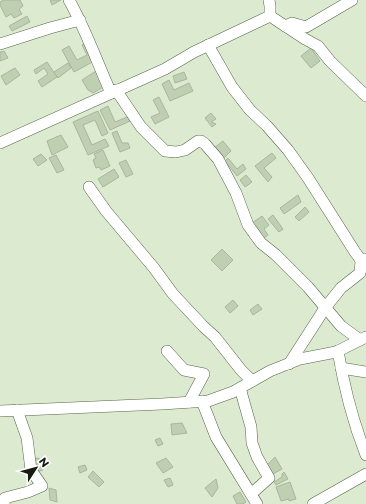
<svg xmlns="http://www.w3.org/2000/svg" width="366" height="504" viewBox="0 0 366 504" font-family="Montserrat,sans-serif">
  <style>
    .building { fill: #bfcfb1; stroke: #a8b69c }
    .lines { fill: none; stroke-linecap: round; stroke-linejoin: round }
    .minor-casing { stroke: #57644c; stroke-width: 12 }
    .minor { stroke: #fff; stroke-width: 11 }
  </style>
  <rect width="100%" height="100%" fill="#dcebcf"/>
  <g class="building">
    <polygon points="4,0 20,0 23,6 19,9 22,14 14,18 11,14 6,17 0,5 0,2"/>
    <polygon points="50,0 61,0 52,5"/>
    <polygon points="27,16 30,22 12,31 9,26"/>
    <polygon points="87,42 96,60 74,72 62,50 69,46 77,60 87,55 82,45"/>
    <polygon points="311,48 320,61 311,68 301,56"/>
    <polygon points="4,51 8,58 0,61 0,52"/>
    <polygon points="47,62 57,77 42,87 38,81 48,74 44,68 36,74 34,70"/>
    <polygon points="68,63 71,68 58,78 54,72"/>
    <polygon points="15,68 20,75 6,85 1,76"/>
    <polygon points="96,71 105,86 93,93 88,90 82,80"/>
    <polygon points="184,72 187,79 175,83 173,76"/>
    <polygon points="169,80 174,90 189,83 193,91 170,101 162,84"/>
    <polygon points="159,97 169,117 155,124 151,117 160,113 153,100"/>
    <polygon points="108,106 115,122 127,117 130,121 110,130 100,110"/>
    <polygon points="98,111 108,133 102,136 95,120 83,125 92,145 105,139 109,146 88,155 73,122"/>
    <polygon points="211,113 216,119 211,122 216,124 212,127 205,118"/>
    <polygon points="117,131 122,143 128,143 130,148 120,152 112,133"/>
    <polygon points="61,135 68,147 52,155 47,141"/>
    <polygon points="223,141 231,151 223,159 214,148"/>
    <polygon points="103,150 110,166 101,170 99,167 96,168 93,160 96,158 94,154"/>
    <polygon points="272,153 276,158 264,168 272,177 268,182 255,166"/>
    <polygon points="41,154 47,160 38,166 33,159"/>
    <polygon points="56,155 64,170 57,173 49,158"/>
    <polygon points="228,158 237,169 243,164 246,169 237,176 225,161"/>
    <polygon points="126,160 133,174 126,177 119,163"/>
    <polygon points="114,169 119,177 103,187 98,179"/>
    <polygon points="246,175 252,182 245,187 240,180"/>
    <polygon points="298,195 301,202 284,214 280,208"/>
    <polygon points="305,207 309,212 299,221 295,217"/>
    <polygon points="273,215 283,229 279,232 268,219"/>
    <polygon points="262,216 269,225 264,229 268,235 263,239 252,223"/>
    <polygon points="222,249 233,260 222,271 211,260"/>
    <polygon points="233,300 238,306 230,313 225,307"/>
    <polygon points="258,304 262,309 253,315 250,310"/>
    <polygon points="182,423 187,433 172,435 171,424"/>
    <polygon points="160,438 163,444 158,446 155,440"/>
    <polygon points="275,457 282,469 273,474 267,465"/>
    <polygon points="39,458 43,470 36,472 33,459"/>
    <polygon points="166,458 173,467 163,473 156,463"/>
    <polygon points="85,465 87,470 80,473 78,467"/>
    <polygon points="93,471 104,482 99,487 88,477"/>
    <polygon points="284,472 288,479 276,485 274,482 282,477 282,474"/>
    <polygon points="170,478 173,485 168,487 164,480"/>
    <polygon points="216,479 218,488 212,497 205,488"/>
    <polygon points="290,482 296,499 289,501 289,499 281,501 276,487"/>
    <polygon points="49,488 56,490 57,502 50,500"/>
    <polygon points="240,492 246,502 243,504 237,504 233,496"/>
  </g>
  <g class="lines">
    <g class="minor-casing">
      <g id="minor">
        <path d="M69,0C86,30 97,62 111,93"/>
        <polyline points="270,16 305,39 318,46 330,61 366,96"/>
        <polyline points="285,26 292,23 306,27 352,0"/>
        <polyline points="0,44 50,28 80,20"/>
        <polyline points="208,45 232,87 250,110 267,126 288,150 308,178 355,252 366,267"/>
        <polyline points="116,90 141,127 165,151 176,152 185,150 198,141 201,141 205,144 218,159 236,193 248,225 261,243 276,255 308,287 341,326 360,340"/>
        <polyline points="0,143 165,69 194,52 270,16 270,6 269,0"/>
        <polyline points="89,187 106,211 154,268 173,294 204,327 215,337 241,370 252,381"/>
        <polyline points="167,351 184,370 204,374 189,402"/>
        <path d="M338,351C344,387 353,422 366,455"/>
        <polyline points="289,364 325,308 341,288 360,273 361,261 364,259"/>
        <polyline points="341,368 366,372"/>
        <polyline points="240,388 251,427 252,443 257,457 269,478 251,494"/>
        <polyline points="202,401 216,437 257,504"/>
        <polyline points="0,411 162,404 208,401 233,392 270,371 300,359 336,352 366,337"/>
        <polyline points="4,504 5,498 28,492 42,486 31,470 27,438 17,410"/>
        <polyline points="313,504 366,474"/>
      </g>
    </g>
    <use href="#minor" class="minor"/>
  </g>
  <g transform="translate(36 468) rotate(54)" stroke="#ffffff" stroke-width="3" paint-order="stroke">
  <path d="M0-3L7 15L0 10L-7 15Z" fill="#171c12"/>
  <text y="-6" font-size="11" font-weight="bold" text-anchor="middle" fill="#171c12">N</text>
  </g>
</svg>
